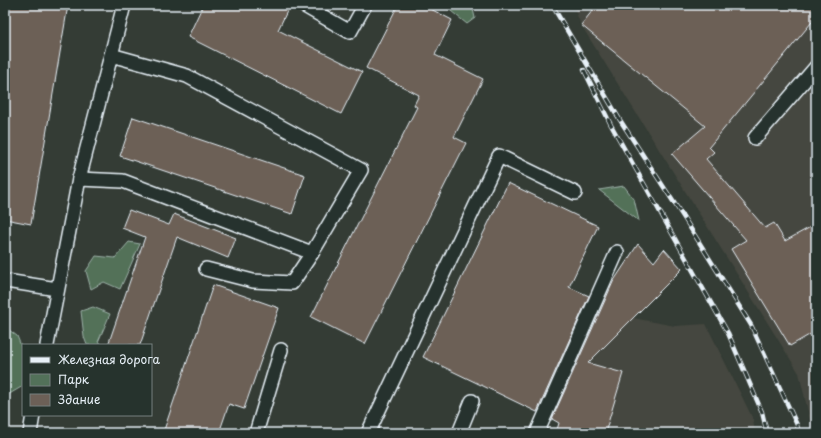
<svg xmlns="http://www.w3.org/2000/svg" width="821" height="438" viewBox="0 0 821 438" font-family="'Playpen Sans',sans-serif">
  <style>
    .built { fill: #45473f }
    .green { fill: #527159; stroke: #9db1a8 }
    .building { fill: #6c6057; stroke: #e8f1f8 }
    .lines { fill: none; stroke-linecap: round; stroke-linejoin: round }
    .service-casing { stroke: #e8f1f8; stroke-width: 16 }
    .service { stroke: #26332d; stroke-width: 13 }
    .rail-casing { stroke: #e8f1f8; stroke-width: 4.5 }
    .rail { stroke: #26332d; stroke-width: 3; stroke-dasharray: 9; stroke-linecap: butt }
  </style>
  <rect width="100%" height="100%" fill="#343c35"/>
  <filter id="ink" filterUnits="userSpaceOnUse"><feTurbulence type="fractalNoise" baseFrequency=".025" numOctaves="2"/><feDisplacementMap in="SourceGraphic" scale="8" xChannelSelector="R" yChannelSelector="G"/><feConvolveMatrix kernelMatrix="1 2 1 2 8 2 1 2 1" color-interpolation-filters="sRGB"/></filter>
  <g filter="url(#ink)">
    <g class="built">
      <polygon points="573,5 816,5 816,433 813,433 799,373 581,25"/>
      <polygon points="633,318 675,326 706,324 753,419 755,433 556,433 571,383 582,386 589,363"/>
    </g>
    <g class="green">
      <polygon points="447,5 472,5 475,18 467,24 446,7"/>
      <polygon points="624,186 634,199 639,221 599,190"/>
      <polygon points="129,242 140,244 120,289 104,282 91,289 86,271 96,256 115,258"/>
      <polygon points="93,307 110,314 98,342 103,345 87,345 84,337 81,311"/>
      <polygon points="5,327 17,336 23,351 23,386 6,396 5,395"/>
    </g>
    <g class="building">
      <polygon points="5,5 68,5 31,224 5,219"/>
      <polygon points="203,5 290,5 278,30 362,72 341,114 188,37"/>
      <polygon points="398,5 423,5 452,20 435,55 483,79 454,137 466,143 365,344 311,317 417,107 414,105 419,95 366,68"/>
      <polygon points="597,5 816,5 816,17 709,147 714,152 706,159 765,228 774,223 785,241 816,224 816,331 790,346 731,249 746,240 672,154 705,126 581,25"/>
      <polygon points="133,117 305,175 292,214 120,156"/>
      <polygon points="508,183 598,226 569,287 589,296 537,412 423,357"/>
      <polygon points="129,210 169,225 174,214 236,238 228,258 177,237 140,345 108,345 145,237 122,228"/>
      <polygon points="638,244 654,262 664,249 682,269 588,363 623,373 605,433 556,433 559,423 552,419 606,298 613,282"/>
      <polygon points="213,285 279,308 244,409 229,404 219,433 163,433"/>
    </g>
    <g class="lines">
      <g class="service-casing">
        <g id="service">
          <polyline points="303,5 350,32 365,5"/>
          <polyline points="111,55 187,76 361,170 312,253 292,283 253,281 206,269"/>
          <polyline points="755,138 816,67"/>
          <polyline points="79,179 123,181 312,253"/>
          <polyline points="6,281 57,289"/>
          <polyline points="47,345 79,179 124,5"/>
          <polyline points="30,433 33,415"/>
          <polyline points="256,433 281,350"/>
          <polyline points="368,433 499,156 575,193"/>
          <polyline points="459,433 472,401"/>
          <polyline points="537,433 617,252"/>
        </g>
      </g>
      <use href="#service" class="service"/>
      <g class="rail-casing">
        <g id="rail">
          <polyline points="552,5 620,120 684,218 751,325 797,425 799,433"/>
          <polyline points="584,70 611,125 728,333 762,412 767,433"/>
        </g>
      </g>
      <use href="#rail" class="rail"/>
    </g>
  </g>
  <rect width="821" height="438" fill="none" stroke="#26332d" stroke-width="20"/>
  <rect x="10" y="10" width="801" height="418" fill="none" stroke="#e8f1f8" stroke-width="1.5" filter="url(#ink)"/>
  <rect x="22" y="344" width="130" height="72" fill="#26332d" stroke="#747f7e"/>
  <rect x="30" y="357" width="20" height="6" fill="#e8f1f8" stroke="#747f7e"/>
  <text x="58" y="364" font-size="12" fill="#e8f1f8">Железная дорога</text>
  <rect x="30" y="374" width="20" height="12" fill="#527159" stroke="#747f7e"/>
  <text x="58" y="384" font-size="12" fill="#e8f1f8">Парк</text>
  <rect x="30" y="394" width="20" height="12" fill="#6c6057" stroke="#747f7e"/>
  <text x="58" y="404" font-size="12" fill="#e8f1f8">Здание</text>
</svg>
